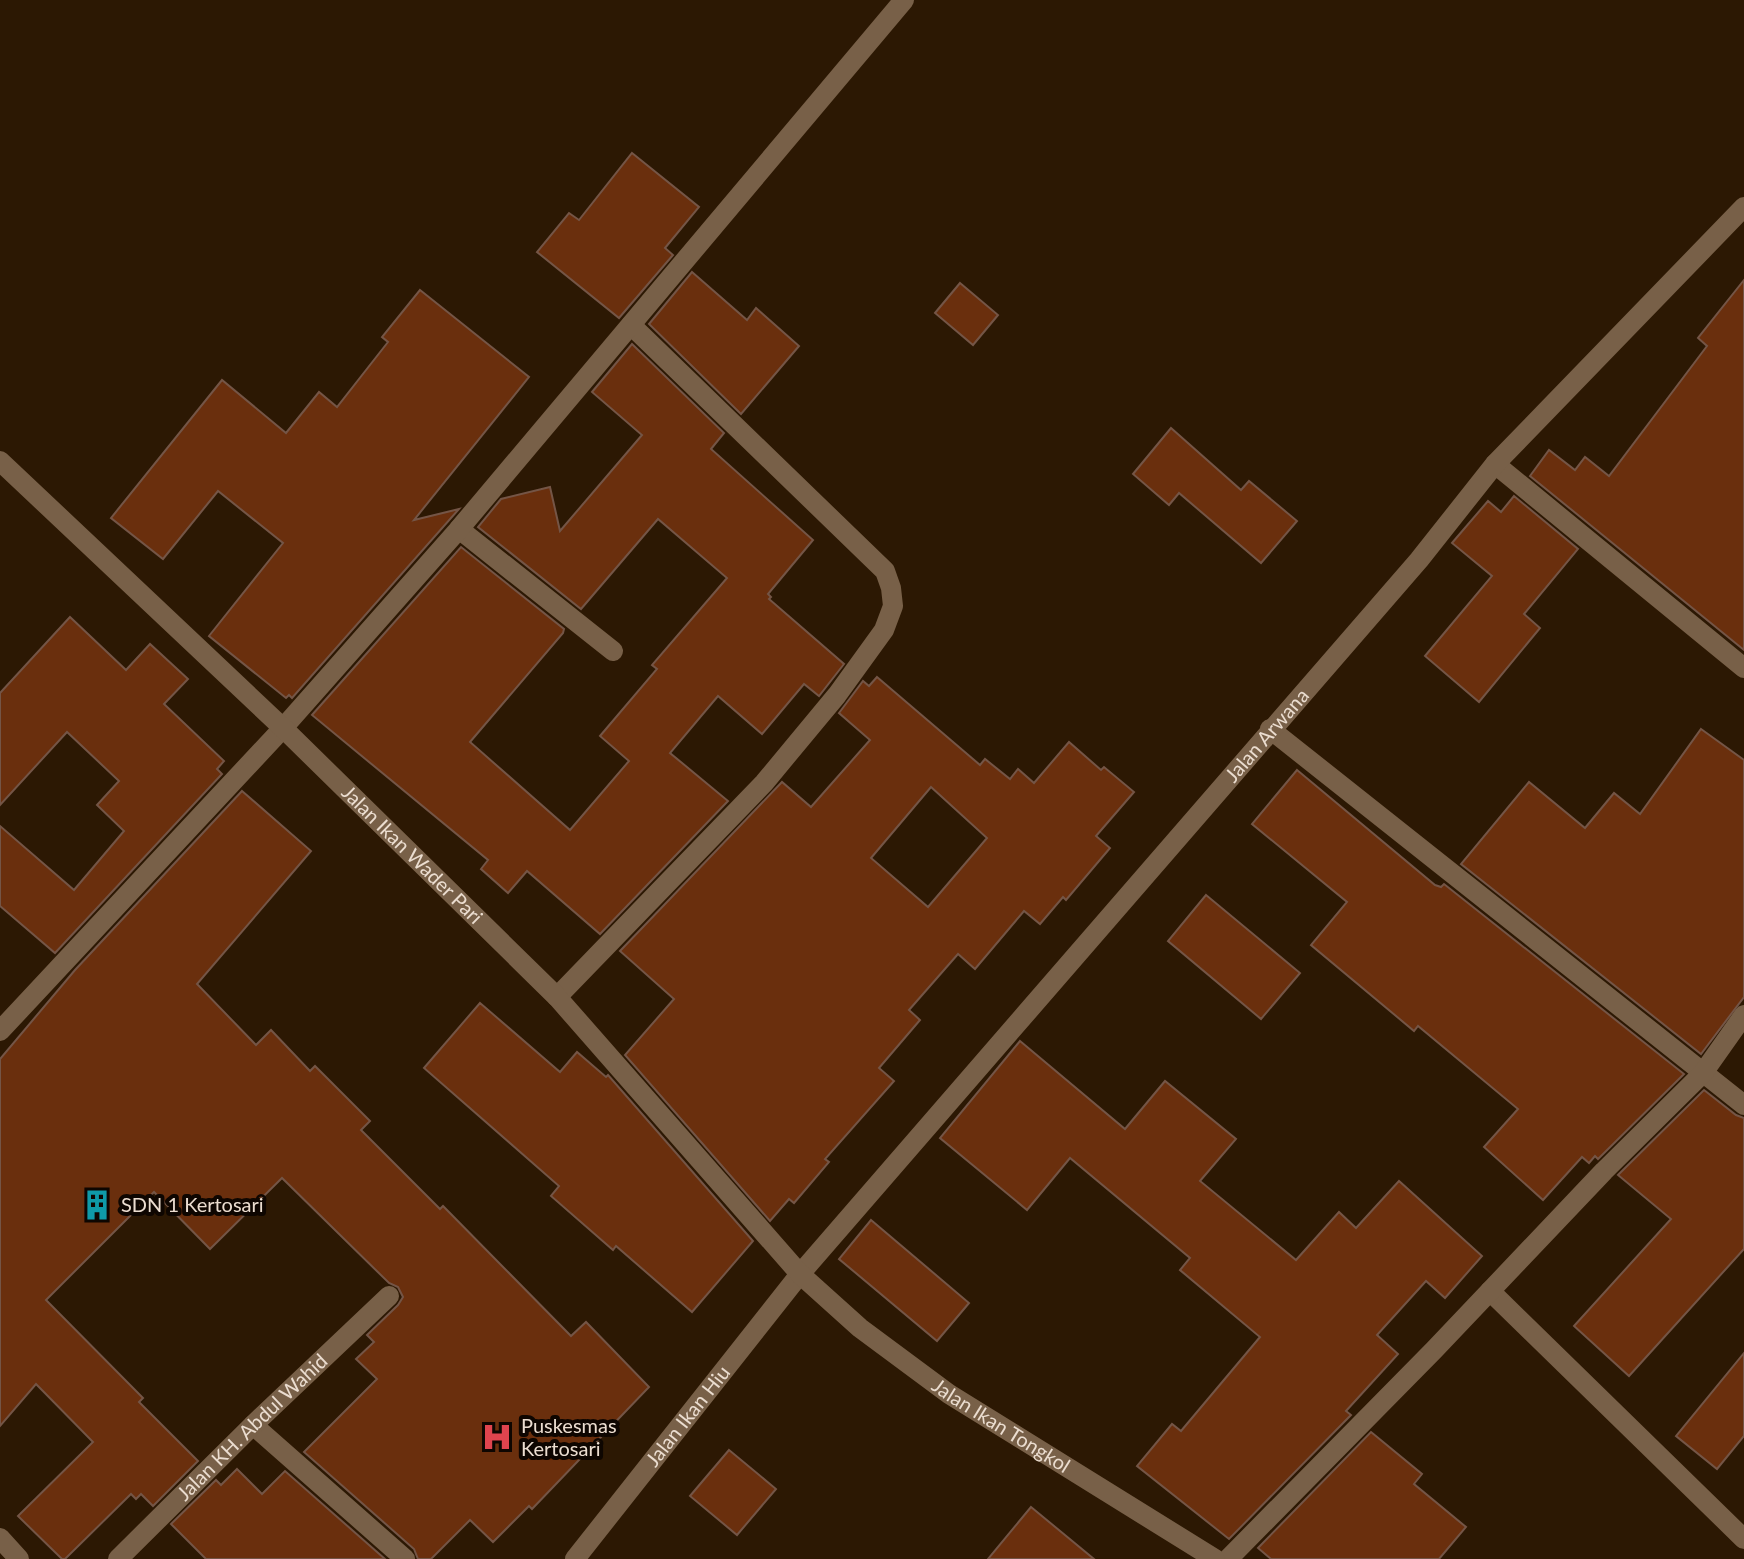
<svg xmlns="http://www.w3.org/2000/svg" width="1744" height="1559" viewBox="0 0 1744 1559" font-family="Lato,sans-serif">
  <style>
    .building { fill: #6a2f0d; stroke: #745546; stroke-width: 2; fill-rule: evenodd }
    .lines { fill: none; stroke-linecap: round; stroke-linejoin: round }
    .minor { stroke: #786048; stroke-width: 20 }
    .tertiary { stroke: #786048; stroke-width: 20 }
    .labels { text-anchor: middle; stroke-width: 8; stroke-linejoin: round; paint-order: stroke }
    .street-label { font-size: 20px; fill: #ebddd0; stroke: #0e0601 }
    .poi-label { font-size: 20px; fill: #ebddd0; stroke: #0e0601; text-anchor: start }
  </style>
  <rect width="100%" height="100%" fill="#2c1803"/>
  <g class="building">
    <polygon points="632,153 699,207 665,248 673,255 619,318 537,252 569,213 579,220"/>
    <polygon points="692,272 747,320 756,308 799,346 741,414 649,324"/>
    <polygon points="1744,280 1744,650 1530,476 1549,450 1575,470 1585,457 1609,476 1707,346 1698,338"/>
    <polygon points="960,283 998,315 973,345 935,313"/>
    <polygon points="420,290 529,377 414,520 459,509 292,698 289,695 286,698 209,636 283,543 218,491 163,559 111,518 222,380 286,433 319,392 337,407 388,342 382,337"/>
    <polygon points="632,344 724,433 711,449 813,540 768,594 771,597 769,599 844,664 819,696 804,684 762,734 718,696 670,753 728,801 600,934 527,871 508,893 481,869 488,860 312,715 461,547 564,629 563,633 470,742 570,830 629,761 600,736 657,669 652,665 727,578 658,519 581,609 478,527 501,499 550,487 560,531 642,435 592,392"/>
    <polygon points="1171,428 1241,490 1249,481 1297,521 1261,563 1179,493 1169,505 1133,474"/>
    <polygon points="1514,496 1578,549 1524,614 1540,628 1479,702 1425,656 1492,576 1452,543 1488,501 1501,512"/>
    <polygon points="70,617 126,670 150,644 188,679 164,704 224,761 217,769 222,774 55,953 0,906 0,826 74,890 124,831 97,805 119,781 67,732 0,805 0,693"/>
    <path d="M877,677L980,765L985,759L1010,779L1018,769L1034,783L1069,742L1101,770L1104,767L1134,792L1096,836L1110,848L1066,900L1063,897L1040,924L1024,911L975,969L958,954L909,1010L920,1020L879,1068L894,1081L825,1159L829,1162L794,1203L789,1199L770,1221L625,1055L674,999L620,951L782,782L811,807L870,740L839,713L863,681L869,686ZM931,787L987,838L928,907L871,858Z"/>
    <polygon points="1701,729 1744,760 1744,997 1701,1054 1461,864 1529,782 1585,828 1614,793 1640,814"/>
    <polygon points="1297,770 1435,885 1441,887 1444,884 1684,1074 1598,1159 1595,1156 1589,1163 1582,1157 1543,1200 1484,1147 1518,1109 1418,1026 1414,1031 1311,945 1347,902 1252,824"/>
    <polygon points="242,791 311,851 197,984 256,1045 271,1030 310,1071 315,1066 370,1121 361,1130 440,1209 443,1206 571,1336 586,1322 649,1387 532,1509 529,1506 493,1542 470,1520 431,1559 418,1559 414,1549 304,1452 377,1379 356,1359 374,1342 367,1335 398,1305 403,1297 398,1287 389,1283 282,1178 210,1249 154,1192 46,1300 143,1398 139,1402 198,1461 153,1506 141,1494 136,1499 131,1494 65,1559 62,1559 18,1516 93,1442 36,1384 0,1426 0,1059 75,970"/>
    <polygon points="1206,895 1300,973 1261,1019 1168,941"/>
    <polygon points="480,1003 560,1072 577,1052 606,1077 608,1075 753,1241 692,1312 616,1246 613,1250 551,1196 559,1186 424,1068"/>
    <polygon points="1020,1041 1125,1129 1165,1081 1236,1139 1200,1181 1296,1260 1339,1212 1356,1228 1399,1181 1482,1256 1445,1298 1426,1281 1377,1335 1398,1354 1346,1411 1351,1415 1229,1539 1137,1466 1172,1424 1181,1431 1260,1337 1180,1270 1190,1258 1070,1158 1027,1210 940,1138"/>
    <polygon points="1704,1090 1736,1115 1744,1118 1744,1249 1629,1376 1574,1326 1671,1219 1618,1175"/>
    <polygon points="871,1220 969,1303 937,1341 839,1259"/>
    <polygon points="1744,1353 1744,1436 1717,1469 1676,1436"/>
    <polygon points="1371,1432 1422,1474 1414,1484 1466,1527 1439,1559 1271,1559 1258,1548"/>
    <polygon points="729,1450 776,1489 737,1535 690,1496"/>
    <polygon points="237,1469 262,1494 285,1471 385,1559 206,1559 171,1524 216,1480 221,1485"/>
    <polygon points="1031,1507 1094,1559 988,1559"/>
  </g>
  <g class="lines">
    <g class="minor">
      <polyline points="1495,464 1744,668"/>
      <polyline points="459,529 613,651"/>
      <polyline points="1270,729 1744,1105"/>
      <polyline points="557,997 764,783 837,695 884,630 893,606 891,588 885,571 631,325"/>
      <polyline points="0,1031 283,728 459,529 904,0"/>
      <polyline points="1490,1291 1744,1539"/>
      <polyline points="253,1425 405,1559"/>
      <polyline points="0,1538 19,1559"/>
      <path id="s1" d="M118,1559L253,1425L389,1296"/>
      <path id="s2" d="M575,1559L800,1274L1419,560L1495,464L1744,207"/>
      <polyline points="1228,1559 1434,1350 1604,1171 1703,1073 1744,1015"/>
    </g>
    <path class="tertiary" id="s3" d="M0,461L283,728L557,997L800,1274L860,1328L949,1394L1215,1559"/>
  </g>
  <defs>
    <g id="building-bare" transform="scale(2.4)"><path d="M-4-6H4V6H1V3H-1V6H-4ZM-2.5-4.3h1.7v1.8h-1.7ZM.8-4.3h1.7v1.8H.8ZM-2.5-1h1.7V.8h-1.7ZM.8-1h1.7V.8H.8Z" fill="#0f9aa8" stroke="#0e0601" stroke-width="2.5" paint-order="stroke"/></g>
    <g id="hospital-bare" transform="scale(2.4)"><path d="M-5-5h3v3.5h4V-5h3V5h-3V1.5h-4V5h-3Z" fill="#e0444e" stroke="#0e0601" stroke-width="2.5" paint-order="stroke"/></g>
  </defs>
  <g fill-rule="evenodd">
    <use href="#building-bare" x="97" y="1205"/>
    <use href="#hospital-bare" x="497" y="1437"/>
  </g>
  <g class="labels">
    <g class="street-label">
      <text dy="7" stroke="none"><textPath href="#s2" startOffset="1076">Jalan Arwana</textPath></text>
      <text dy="7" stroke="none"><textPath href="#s3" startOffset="570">Jalan Ikan Wader Pari</textPath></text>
      <text dy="7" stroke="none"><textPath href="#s2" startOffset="182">Jalan Ikan Hiu</textPath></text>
      <text dy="7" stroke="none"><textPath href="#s3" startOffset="1394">Jalan Ikan Tongkol</textPath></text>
      <text dy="7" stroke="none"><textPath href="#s1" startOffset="188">Jalan KH. Abdul Wahid</textPath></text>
    </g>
    <g class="poi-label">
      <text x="121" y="1212">SDN 1 Kertosari</text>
      <text x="521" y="1433">Puskesmas<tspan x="521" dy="23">Kertosari</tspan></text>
    </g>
  </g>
</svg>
